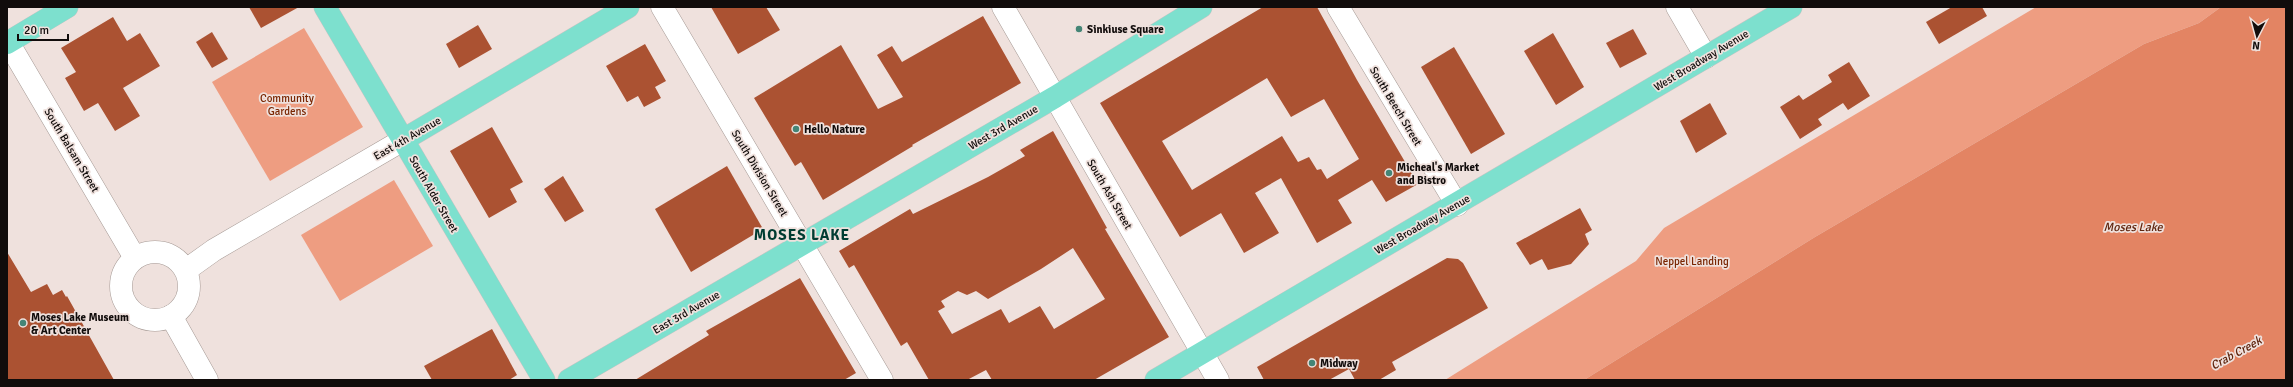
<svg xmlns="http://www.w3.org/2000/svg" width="2293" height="387" viewBox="0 0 2293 387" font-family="Signika,sans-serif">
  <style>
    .green { fill: #ee9d81 }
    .water { fill: #e38463 }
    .building { fill: #ab5232; fill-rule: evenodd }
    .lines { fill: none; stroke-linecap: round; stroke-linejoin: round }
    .minor-casing { stroke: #a69a95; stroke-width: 23 }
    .major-casing { stroke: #c6c5c4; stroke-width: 23 }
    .minor { stroke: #fff; stroke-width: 22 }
    .major { stroke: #7de0ce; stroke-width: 22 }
    .poi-dot { fill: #448576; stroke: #efe1dd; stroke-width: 1.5 }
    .labels { text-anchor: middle; stroke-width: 3.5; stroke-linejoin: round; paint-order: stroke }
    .poi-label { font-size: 11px; font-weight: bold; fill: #110c0b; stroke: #efe1dd; text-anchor: start }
    .street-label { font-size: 11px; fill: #110c0b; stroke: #efe1dd }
    .park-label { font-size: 11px; fill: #792500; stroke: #efe1dd }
    .water-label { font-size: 12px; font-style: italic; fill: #5e230c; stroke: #efe1dd }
    .district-label { font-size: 15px; font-weight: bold; letter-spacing: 1px; fill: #003c32; stroke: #efe1dd }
  </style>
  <rect width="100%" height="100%" fill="#efe1dd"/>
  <g class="green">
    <polygon points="2036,7 2221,7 2199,23 2144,44 1815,237 1584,380 1445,380 1636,261 1664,228"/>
    <polygon points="304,28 363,127 270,181 212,82"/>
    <polygon points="394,180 433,246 340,301 301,235"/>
  </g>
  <polygon class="water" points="2221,7 2286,7 2286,380 1584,380 1815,237 2144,44 2199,23"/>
  <g class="building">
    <polygon points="249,7 299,7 261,28"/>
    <polygon points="711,7 766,7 780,30 738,54"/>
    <path d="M1263,7H1317L1357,80L1418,184L1386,202L1372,180L1338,200L1352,223L1317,243L1281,178L1255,193L1279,233L1244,253L1221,213L1180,237L1100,103ZM1267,78L1291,117L1324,99L1359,159L1327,179L1321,169L1317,170L1309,157L1298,162L1282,136L1192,190L1162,141Z"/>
    <polygon points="1952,7 1982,7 1987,16 1939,44 1926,22"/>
    <polygon points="983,16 1021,83 912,145 913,146 823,200 801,162 795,166 754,98 841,45 878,109 903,97 877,55 892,46 902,62"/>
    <polygon points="113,17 127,41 140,33 160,66 123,88 140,116 115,131 98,103 84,111 65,78 76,72 61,48"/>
    <polygon points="478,25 492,49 459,68 446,44"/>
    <polygon points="1633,29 1647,54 1620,68 1606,43"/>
    <polygon points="212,32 228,59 212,68 196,42"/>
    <polygon points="1553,33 1584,87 1556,105 1524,51"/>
    <polygon points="645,44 666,81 655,87 661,98 644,107 638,96 627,102 606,66"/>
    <polygon points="1454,47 1505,134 1471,154 1421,67"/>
    <polygon points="1849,62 1870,96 1848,110 1843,103 1818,119 1822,125 1800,139 1780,107 1799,95 1803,100 1832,82 1828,75"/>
    <polygon points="1710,103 1727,134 1696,153 1680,121"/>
    <polygon points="492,127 523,182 510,189 517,202 489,218 450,151"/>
    <path d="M1053,131L1107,228L1105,229L1169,337L1094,380H992L986,370L967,380H929L907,342L901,346L854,265L849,268L839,251L910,209L913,214L988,177L1025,156L1020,150ZM1073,248L1105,299L1054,329L1040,306L1009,323L1001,309L952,334L938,311L945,307L941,301L958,291L967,295L976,291L988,299L1041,269Z"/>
    <polygon points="727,166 763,229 691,272 655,209"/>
    <polygon points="563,176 584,211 565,222 544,189"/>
    <polygon points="1580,208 1592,230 1585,234 1589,244 1571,264 1548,270 1542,259 1530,265 1516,243"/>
    <polygon points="7,252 31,292 47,284 53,295 62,290 66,297 67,296 114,380 7,380"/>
    <polygon points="1447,258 1458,259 1463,263 1488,308 1392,362 1396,370 1379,380 1355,380 1349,369 1329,380 1264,380 1257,367"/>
    <polygon points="800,278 856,373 844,380 635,380 709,335 706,331"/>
    <polygon points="492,329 517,375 509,380 432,380 424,366"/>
  </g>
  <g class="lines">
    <g class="minor-casing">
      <g id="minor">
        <polyline points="662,7 882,380"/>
        <polyline points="1003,7 1218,380"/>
        <polyline points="1338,7 1457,205"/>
        <polyline points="1677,7 1706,57"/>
        <polyline points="8,42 135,258"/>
        <circle cx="155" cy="286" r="34"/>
        <polyline points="186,270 214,250 403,140"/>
        <polyline points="171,316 207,380"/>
      </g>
    </g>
    <g class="major-casing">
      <g id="major">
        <polyline points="325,7 544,380"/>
        <polyline points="7,43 67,7"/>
        <polyline points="403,140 628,7"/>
        <polyline points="569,380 1055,97 1201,7"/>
        <polyline points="1156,380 1791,7"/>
      </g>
    </g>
    <use href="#minor" class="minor"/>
    <use href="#major" class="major"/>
  </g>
  <g class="poi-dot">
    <circle cx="1079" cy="29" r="4"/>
    <circle cx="796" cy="129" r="4"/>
    <circle cx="1389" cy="173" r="4"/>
    <circle cx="23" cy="323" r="4"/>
    <circle cx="1312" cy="363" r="4"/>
  </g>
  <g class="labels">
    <g class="poi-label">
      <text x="1087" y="33">Sinkiuse Square</text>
      <text x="804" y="133">Hello Nature</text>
      <text x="1397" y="171">Micheal's Market<tspan x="1397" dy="13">and Bistro</tspan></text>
      <text x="31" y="321">Moses Lake Museum<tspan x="31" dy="13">&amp; Art Center</tspan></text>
      <text x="1320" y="367">Midway</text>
    </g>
    <g class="street-label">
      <text transform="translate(1701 60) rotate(-31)" y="4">West Broadway Avenue</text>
      <text transform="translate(1396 106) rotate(59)" y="4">South Beech Street</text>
      <text transform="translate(1003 127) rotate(-30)" y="4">West 3rd Avenue</text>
      <text transform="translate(407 138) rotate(-30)" y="4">East 4th Avenue</text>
      <text transform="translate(72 150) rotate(59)" y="4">South Balsam Street</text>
      <text transform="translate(760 173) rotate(59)" y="4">South Division Street</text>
      <text transform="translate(434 194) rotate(60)" y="4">South Alder Street</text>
      <text transform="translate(1110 194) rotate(60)" y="4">South Ash Street</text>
      <text transform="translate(1422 224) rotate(-30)" y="4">West Broadway Avenue</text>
      <text transform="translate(686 312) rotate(-30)" y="4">East 3rd Avenue</text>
    </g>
    <g class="park-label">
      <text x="287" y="102">Community<tspan x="287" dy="13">Gardens</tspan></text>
      <text x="1692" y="265">Neppel Landing</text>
    </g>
    <g class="water-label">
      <text x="2133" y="231">Moses Lake</text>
      <text transform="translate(2236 353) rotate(-29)" y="4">Crab Creek</text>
    </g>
    <g class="district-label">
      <text x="802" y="240">MOSES LAKE</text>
    </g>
  </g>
  <rect width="2293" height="387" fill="none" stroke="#110c0b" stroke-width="16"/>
  <g transform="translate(2257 36) rotate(186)" stroke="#efe1dd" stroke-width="3" paint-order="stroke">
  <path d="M0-3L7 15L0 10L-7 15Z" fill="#110c0b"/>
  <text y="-6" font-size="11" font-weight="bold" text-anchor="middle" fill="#110c0b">N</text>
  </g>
  <path d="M18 34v6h50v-6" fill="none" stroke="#110c0b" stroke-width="2"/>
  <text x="24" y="34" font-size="12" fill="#110c0b" stroke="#efe1dd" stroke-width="3" paint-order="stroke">20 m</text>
</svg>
